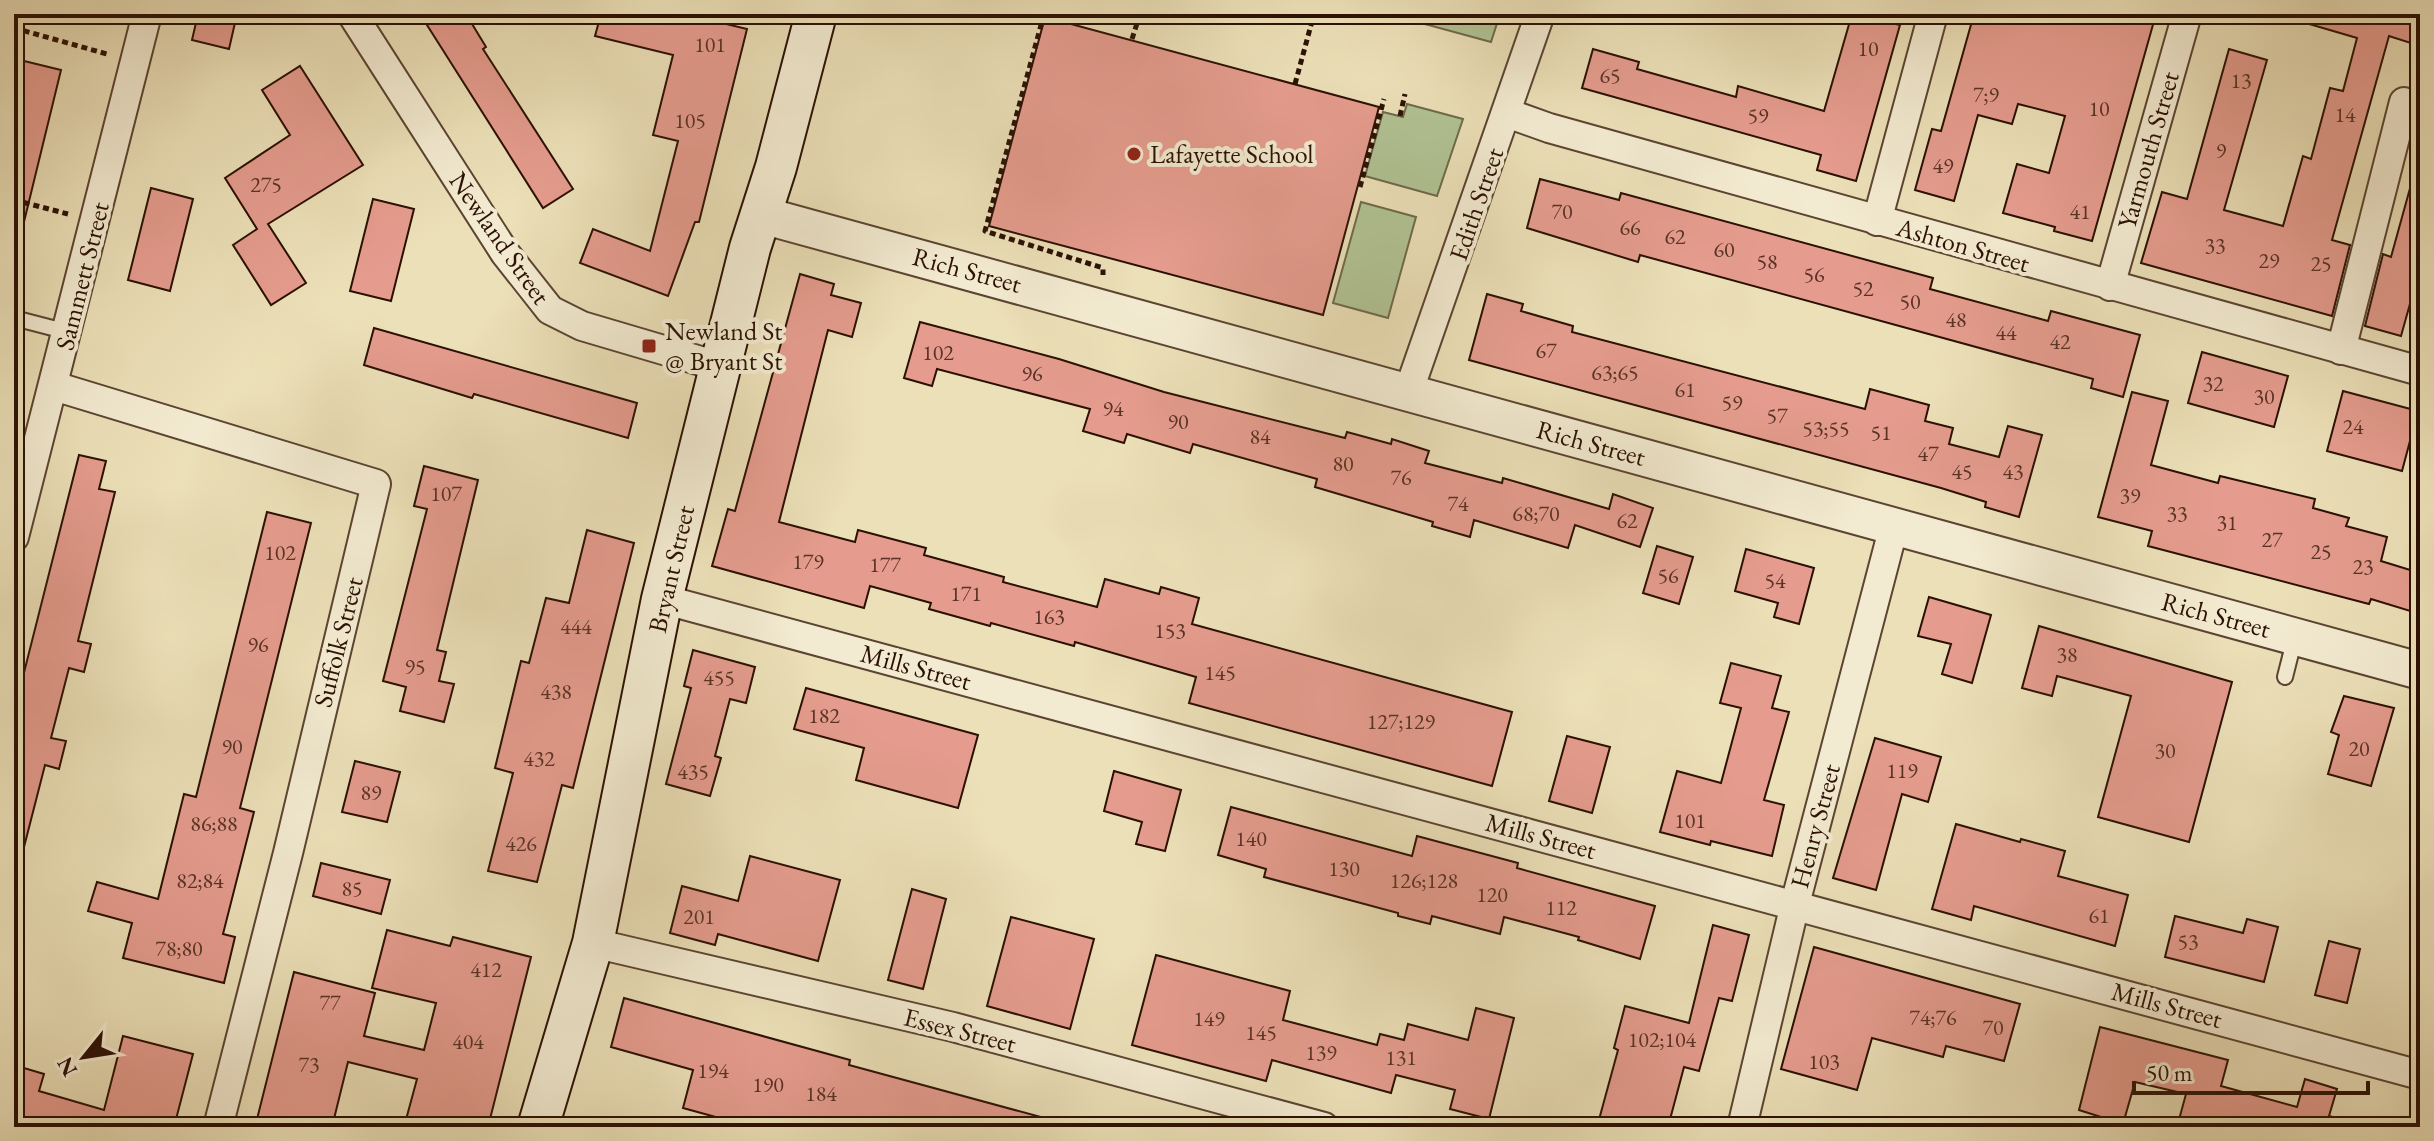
<svg xmlns="http://www.w3.org/2000/svg" width="2434" height="1141" viewBox="0 0 2434 1141" font-family="'EB Garamond',serif">
  <style>
    .green { fill: #b1c394; stroke: #6e6a4c; stroke-width: 2 }
    .building { fill: #e59c8e; stroke: #2b1004; stroke-width: 2 }
    .lines { fill: none; stroke-linecap: round; stroke-linejoin: round }
    .service-casing { stroke: #5b4431; stroke-width: 18 }
    .minor-casing { stroke: #5b4431; stroke-width: 32 }
    .tertiary-casing { stroke: #5b4431; stroke-width: 40 }
    .secondary-casing { stroke: #2b1004; stroke-width: 44 }
    .path { stroke: #2b1004; stroke-width: 5; stroke-dasharray: 6 4; stroke-linecap: butt }
    .service { stroke: #f3ebd1; stroke-width: 14 }
    .minor { stroke: #f3ebd1; stroke-width: 28 }
    .tertiary { stroke: #f3ebd1; stroke-width: 36 }
    .secondary { stroke: #f3ebd1; stroke-width: 40 }
    .poi-dot { fill: #8f2418; stroke: #f3ebd1; stroke-width: 3 }
    .labels { text-anchor: middle; stroke-width: 8; stroke-linejoin: round; paint-order: stroke }
    .number-label { font-size: 22px; fill: #5a3326 }
    .street-label { font-size: 26px; fill: #2b1004; stroke: #f3ebd1 }
    .poi-label { font-size: 26px; fill: #2b1004; stroke: #f3ebd1; text-anchor: start }
  </style>
  <rect width="100%" height="100%" fill="#ece0b8"/>
  <filter id="stains"><feTurbulence type="fractalNoise" baseFrequency=".0025" numOctaves="4"/><feColorMatrix values="0 0 0 0 .2 0 0 0 0 .09 0 0 0 0 .02 0 0 0 .5 -.17"/></filter>
  <radialGradient id="worn" r=".72"><stop offset=".6" stop-color="#630" stop-opacity="0"/><stop offset="1" stop-color="#630" stop-opacity=".3"/></radialGradient>
  <g class="green">
    <polygon points="1388,14 1500,14 1491,42"/>
    <polygon points="1407,104 1463,119 1437,196 1365,176 1383,112 1403,117"/>
    <polygon points="1361,202 1416,217 1388,318 1333,303"/>
  </g>
  <g class="building">
    <polygon points="198,14 237,14 229,49 192,40"/>
    <polygon points="420,14 466,14 486,47 483,49 573,189 543,208"/>
    <polygon points="601,14 685,14 747,29 699,222 695,222 668,296 580,263 593,229 650,251 678,141 653,135 673,55 595,36"/>
    <polygon points="1852,14 1900,25 1856,181 1817,170 1821,155 1582,88 1593,49 1639,62 1637,69 1736,97 1738,86 1824,111"/>
    <polygon points="1974,14 2156,14 2092,241 2054,231 2055,227 2003,213 2017,164 2049,173 2065,116 2018,104 2012,124 1978,115 1954,201 1915,190 1932,129 1941,131"/>
    <polygon points="2300,14 2420,14 2420,46 2389,36 2332,240 2350,245 2332,316 2141,263 2162,192 2187,199 2229,49 2267,60 2224,210 2283,226 2303,156 2311,159 2330,88 2343,91 2357,38 2299,21"/>
    <polygon points="1045,17 1379,107 1323,315 989,226"/>
    <polygon points="20,60 61,70 23,226 14,225 14,88"/>
    <polygon points="300,66 363,165 268,224 306,283 271,305 233,245 257,229 225,178 290,135 262,90"/>
    <polygon points="1540,179 1619,200 1621,193 1933,278 1930,289 2048,321 2051,311 2140,335 2123,397 2091,388 2093,379 1640,255 1638,262 1527,228"/>
    <polygon points="2412,181 2420,182 2420,268 2401,336 2365,326 2383,254 2391,257"/>
    <polygon points="151,188 193,199 170,291 128,280"/>
    <polygon points="373,199 414,209 391,301 350,291"/>
    <polygon points="800,274 834,284 831,295 861,303 852,337 828,330 779,522 855,542 858,530 926,548 924,555 1004,577 1003,582 1097,607 1105,579 1159,594 1161,587 1199,598 1192,624 1512,712 1492,786 1189,703 1196,677 1075,642 1074,646 991,623 990,626 929,609 931,603 870,586 864,608 712,566 728,509 735,511"/>
    <polygon points="1487,294 1523,304 1521,311 1573,326 1572,332 1865,409 1870,389 1929,405 1925,421 1953,428 1949,444 1999,457 2008,426 2042,435 2019,517 1985,507 1986,502 1941,488 1469,360"/>
    <polygon points="920,322 1059,359 1164,392 1345,438 1347,432 1391,444 1392,439 1429,451 1425,463 1502,483 1503,478 1609,509 1613,494 1653,508 1640,547 1575,525 1568,548 1474,520 1470,537 1432,526 1433,522 1315,487 1317,479 1193,444 1190,453 1127,434 1124,443 1083,431 1090,409 937,369 932,386 904,378"/>
    <polygon points="374,328 637,403 628,438 474,394 472,398 364,365"/>
    <polygon points="2202,352 2288,376 2274,427 2188,403"/>
    <polygon points="2343,391 2418,411 2402,471 2327,451"/>
    <polygon points="2132,392 2168,401 2151,465 2218,483 2220,476 2315,499 2313,508 2349,518 2346,526 2387,537 2381,561 2420,573 2420,614 2371,599 2369,604 2148,546 2152,531 2098,517"/>
    <polygon points="79,455 106,461 99,489 115,492 78,641 91,644 84,672 69,668 51,738 66,741 59,769 45,765 23,851 14,850 14,712"/>
    <polygon points="424,466 478,480 437,650 446,652 439,681 454,684 444,722 400,711 406,687 383,681 427,509 414,506"/>
    <polygon points="267,512 311,523 240,808 254,812 223,934 235,937 224,983 123,958 132,923 88,911 97,882 158,899 184,794 196,797"/>
    <polygon points="587,530 634,543 573,788 562,785 537,882 488,871 513,773 495,768 521,661 529,663 546,598 569,603"/>
    <polygon points="1657,546 1693,557 1679,604 1643,593"/>
    <polygon points="1746,549 1814,568 1799,624 1774,617 1778,603 1735,591"/>
    <polygon points="1929,597 1991,615 1972,683 1942,674 1951,644 1918,636"/>
    <polygon points="2039,626 2232,682 2189,842 2098,817 2131,696 2057,676 2052,696 2022,688"/>
    <polygon points="693,650 755,667 746,703 730,699 715,756 721,758 710,796 666,784 691,688 684,686"/>
    <polygon points="1731,663 1781,676 1772,708 1789,712 1764,800 1784,805 1772,856 1711,841 1710,845 1660,832 1677,771 1721,783 1741,708 1720,703"/>
    <polygon points="806,688 978,735 958,808 856,780 864,748 794,729"/>
    <polygon points="2344,696 2394,708 2371,786 2328,774 2339,735 2331,732"/>
    <polygon points="1567,736 1610,747 1592,813 1549,801"/>
    <polygon points="1875,738 1941,757 1928,802 1902,794 1876,890 1833,878"/>
    <polygon points="355,761 400,772 387,822 342,812"/>
    <polygon points="1114,771 1181,790 1165,851 1136,844 1142,822 1104,811"/>
    <polygon points="1231,807 1412,856 1417,836 1518,863 1517,868 1655,906 1640,959 1578,940 1579,937 1504,917 1500,934 1432,916 1430,924 1398,916 1398,913 1264,877 1266,869 1218,855"/>
    <polygon points="1956,824 2020,842 2021,839 2065,851 2058,876 2128,895 2115,946 1974,906 1971,920 1932,909"/>
    <polygon points="750,856 840,880 818,961 718,934 715,945 670,933 682,886 738,901"/>
    <polygon points="321,863 390,880 381,914 313,896"/>
    <polygon points="912,889 946,899 923,989 888,980"/>
    <polygon points="2175,916 2243,933 2247,919 2278,927 2264,982 2165,957"/>
    <polygon points="1011,917 1094,939 1070,1029 987,1006"/>
    <polygon points="1713,925 1749,935 1732,1001 1719,998 1699,1071 1684,1067 1668,1127 1597,1127 1618,1050 1614,1048 1625,1006 1689,1023"/>
    <polygon points="387,930 450,946 453,937 531,957 488,1127 404,1127 417,1079 348,1062 332,1127 255,1127 294,972 375,993 364,1036 424,1050 436,1003 372,988"/>
    <polygon points="2329,941 2360,949 2347,1003 2315,995"/>
    <polygon points="1814,947 2020,1004 2004,1061 1946,1046 1943,1057 1872,1038 1857,1090 1781,1069"/>
    <polygon points="1156,955 1290,991 1283,1020 1377,1045 1380,1034 1404,1040 1408,1024 1468,1040 1476,1008 1514,1018 1489,1119 1450,1109 1455,1090 1396,1075 1391,1093 1272,1060 1266,1081 1132,1045"/>
    <polygon points="624,998 850,1060 849,1065 1048,1119 1046,1127 752,1127 683,1108 693,1070 611,1047"/>
    <polygon points="2100,1027 2228,1060 2221,1086 2297,1107 2305,1079 2337,1089 2329,1116 2340,1119 2339,1127 2253,1127 2219,1117 2216,1127 2177,1127 2186,1094 2135,1082 2123,1124 2079,1110"/>
    <polygon points="123,1036 193,1054 174,1127 14,1127 14,1065 44,1074 39,1091 104,1110"/>
  </g>
  <g class="lines">
    <g class="service-casing">
      <g id="service">
        <polyline points="14,318 68,332"/>
        <polyline points="2285,677 2295,637"/>
      </g>
    </g>
    <g class="minor-casing">
      <g id="minor">
        <polyline points="352,14 505,253 550,310 582,326 721,367"/>
        <polyline points="1507,113 1549,128 2420,371"/>
        <polyline points="1877,221 1933,14"/>
        <polyline points="2110,286 2187,14"/>
        <polyline points="2341,350 2404,102"/>
        <polyline points="54,386 376,484 288,853 218,1127"/>
        <polyline points="1408,393 1540,14"/>
        <polyline points="14,537 147,14"/>
        <polyline points="662,599 2420,1075"/>
        <polyline points="593,943 953,1027 1324,1127"/>
        <polyline points="1742,1127 1795,904 1894,526"/>
      </g>
    </g>
    <g class="tertiary-casing">
      <polyline id="tertiary" points="762,215 2420,671"/>
    </g>
    <g class="secondary-casing">
      <polyline id="secondary" points="538,1127 593,943 662,599 750,248 776,167 816,14"/>
    </g>
    <g class="path">
      <polyline points="1044,14 985,231 1103,268 1103,275"/>
      <polyline points="14,28 107,54"/>
      <polyline points="1132,39 1140,14"/>
      <polyline points="14,54 23,14"/>
      <polyline points="1295,84 1314,14"/>
      <polyline points="1400,116 1405,94"/>
      <polyline points="1360,187 1384,99"/>
      <polyline points="14,200 68,214"/>
    </g>
    <use href="#service" class="service"/>
    <use href="#minor" class="minor"/>
    <use href="#tertiary" class="tertiary"/>
    <use href="#secondary" class="secondary"/>
  </g>
  <g class="poi-dot">
    <circle cx="1134" cy="154" r="8"/>
    <rect x="641" y="338" width="16" height="16" rx="4"/>
  </g>
  <g class="labels">
    <g class="number-label">
      <text x="710" y="52">101</text>
      <text x="1868" y="56">10</text>
      <text x="1610" y="83">65</text>
      <text x="2241" y="88">13</text>
      <text x="1986" y="102">7;9</text>
      <text x="2099" y="116">10</text>
      <text x="2345" y="122">14</text>
      <text x="1758" y="123">59</text>
      <text x="690" y="128">105</text>
      <text x="2221" y="158">9</text>
      <text x="1943" y="173">49</text>
      <text x="266" y="192">275</text>
      <text x="1562" y="219">70</text>
      <text x="2080" y="219">41</text>
      <text x="1630" y="235">66</text>
      <text x="1675" y="244">62</text>
      <text x="2215" y="253">33</text>
      <text x="1724" y="257">60</text>
      <text x="2269" y="268">29</text>
      <text x="1767" y="269">58</text>
      <text x="2321" y="271">25</text>
      <text x="1814" y="282">56</text>
      <text x="1863" y="296">52</text>
      <text x="1910" y="309">50</text>
      <text x="1956" y="327">48</text>
      <text x="2006" y="340">44</text>
      <text x="2060" y="349">42</text>
      <text x="1546" y="358">67</text>
      <text x="938" y="360">102</text>
      <text x="1615" y="380">63;65</text>
      <text x="1032" y="381">96</text>
      <text x="2213" y="391">32</text>
      <text x="1685" y="397">61</text>
      <text x="2264" y="404">30</text>
      <text x="1732" y="410">59</text>
      <text x="1113" y="416">94</text>
      <text x="1777" y="423">57</text>
      <text x="1178" y="429">90</text>
      <text x="2353" y="434">24</text>
      <text x="1826" y="436">53;55</text>
      <text x="1881" y="440">51</text>
      <text x="1260" y="444">84</text>
      <text x="1928" y="461">47</text>
      <text x="1343" y="471">80</text>
      <text x="1962" y="479">45</text>
      <text x="2013" y="479">43</text>
      <text x="1401" y="485">76</text>
      <text x="446" y="501">107</text>
      <text x="2130" y="503">39</text>
      <text x="1458" y="511">74</text>
      <text x="1536" y="521">68;70</text>
      <text x="2177" y="521">33</text>
      <text x="1627" y="528">62</text>
      <text x="2227" y="530">31</text>
      <text x="2272" y="547">27</text>
      <text x="2321" y="559">25</text>
      <text x="280" y="560">102</text>
      <text x="808" y="569">179</text>
      <text x="885" y="572">177</text>
      <text x="2363" y="574">23</text>
      <text x="1668" y="583">56</text>
      <text x="1775" y="588">54</text>
      <text x="966" y="601">171</text>
      <text x="1049" y="624">163</text>
      <text x="576" y="634">444</text>
      <text x="1170" y="638">153</text>
      <text x="258" y="652">96</text>
      <text x="2067" y="662">38</text>
      <text x="415" y="674">95</text>
      <text x="1220" y="680">145</text>
      <text x="719" y="685">455</text>
      <text x="556" y="699">438</text>
      <text x="824" y="723">182</text>
      <text x="1401" y="729">127;129</text>
      <text x="232" y="754">90</text>
      <text x="2359" y="756">20</text>
      <text x="2165" y="758">30</text>
      <text x="539" y="766">432</text>
      <text x="1902" y="778">119</text>
      <text x="693" y="779">435</text>
      <text x="371" y="800">89</text>
      <text x="1690" y="828">101</text>
      <text x="214" y="831">86;88</text>
      <text x="1251" y="846">140</text>
      <text x="521" y="851">426</text>
      <text x="1344" y="876">130</text>
      <text x="200" y="888">82;84</text>
      <text x="1424" y="888">126;128</text>
      <text x="352" y="896">85</text>
      <text x="1492" y="902">120</text>
      <text x="1561" y="915">112</text>
      <text x="2099" y="923">61</text>
      <text x="699" y="924">201</text>
      <text x="2188" y="949">53</text>
      <text x="179" y="956">78;80</text>
      <text x="486" y="977">412</text>
      <text x="330" y="1010">77</text>
      <text x="1933" y="1025">74;76</text>
      <text x="1209" y="1026">149</text>
      <text x="1993" y="1035">70</text>
      <text x="1261" y="1040">145</text>
      <text x="1662" y="1047">102;104</text>
      <text x="468" y="1049">404</text>
      <text x="1321" y="1060">139</text>
      <text x="1401" y="1065">131</text>
      <text x="1824" y="1069">103</text>
      <text x="309" y="1072">73</text>
      <text x="713" y="1078">194</text>
      <text x="768" y="1092">190</text>
      <text x="821" y="1101">184</text>
    </g>
    <g class="street-label">
      <text transform="translate(2148 150) rotate(-74)" y="9">Yarmouth Street</text>
      <text transform="translate(1476 204) rotate(-71)" y="9">Edith Street</text>
      <text transform="translate(500 238) rotate(55)" y="9">Newland Street</text>
      <text transform="translate(1963 245) rotate(16)" y="9">Ashton Street</text>
      <text transform="translate(967 270) rotate(15)" y="9">Rich Street</text>
      <text transform="translate(82 276) rotate(-76)" y="9">Sammett Street</text>
      <text transform="translate(1591 443) rotate(15)" y="9">Rich Street</text>
      <text transform="translate(671 569) rotate(-77)" y="9">Bryant Street</text>
      <text transform="translate(2216 615) rotate(15)" y="9">Rich Street</text>
      <text transform="translate(338 642) rotate(-76)" y="9">Suffolk Street</text>
      <text transform="translate(916 667) rotate(15)" y="9">Mills Street</text>
      <text transform="translate(1815 826) rotate(-75)" y="9">Henry Street</text>
      <text transform="translate(1541 836) rotate(15)" y="9">Mills Street</text>
      <text transform="translate(2167 1005) rotate(15)" y="9">Mills Street</text>
      <text transform="translate(960 1030) rotate(14)" y="9">Essex Street</text>
    </g>
    <g class="poi-label">
      <text x="1150" y="163">Lafayette School</text>
      <text x="665" y="340">Newland St<tspan x="665" dy="30">@ Bryant St</tspan></text>
    </g>
  </g>
  <rect width="2434" height="1141" fill="none" stroke="#ece0b8" stroke-width="48"/>
  <rect x="16" y="16" width="2402" height="1109" fill="none" stroke="#2b1004" stroke-width="4"/>
  <rect x="24" y="24" width="2386" height="1093" fill="none" stroke="#2b1004" stroke-width="2"/>
  <g transform="translate(84 1057) rotate(240)" stroke="#f3ebd1" stroke-width="6" paint-order="stroke">
  <path d="M0-6L14 30L0 20L-14 30Z" fill="#2b1004"/>
  <text y="-12" font-size="22" font-weight="bold" text-anchor="middle" fill="#2b1004">N</text>
  </g>
  <path d="M2134 1081v12h234v-12" fill="none" stroke="#2b1004" stroke-width="4"/>
  <text x="2146" y="1081" font-size="24" fill="#2b1004" stroke="#f3ebd1" stroke-width="6" paint-order="stroke">50 m</text>
  <rect width="100%" height="100%" filter="url(#stains)"/>
  <rect width="100%" height="100%" fill="url(#worn)"/>
</svg>
